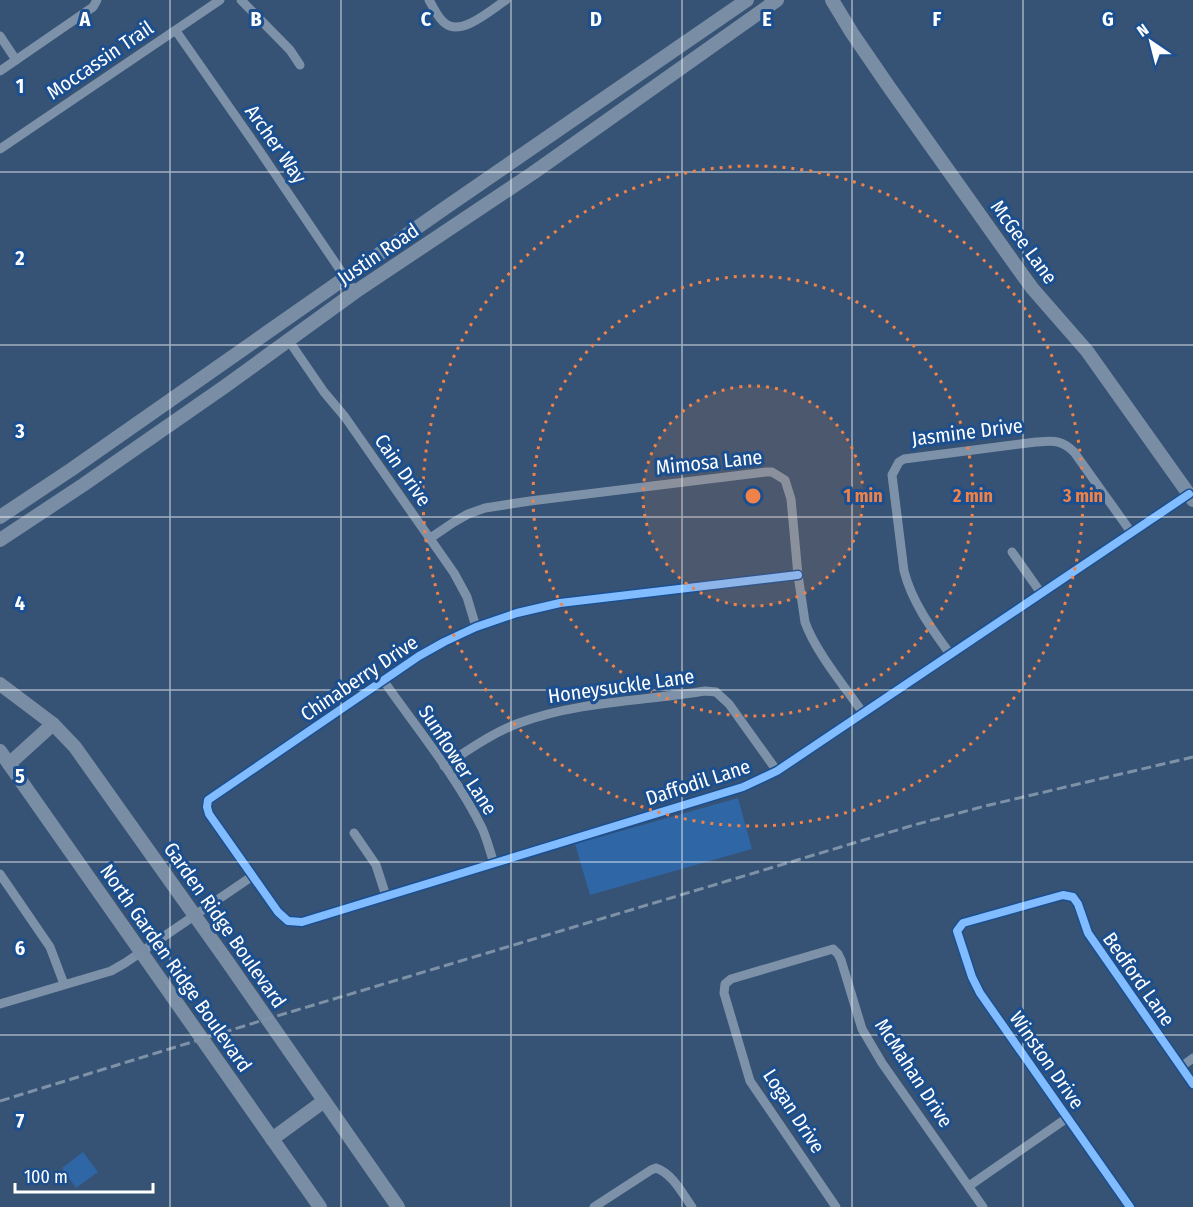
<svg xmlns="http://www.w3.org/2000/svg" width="1193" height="1207" viewBox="0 0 1193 1207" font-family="'Fira Sans Condensed',sans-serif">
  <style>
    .green { fill: #2f66a5 }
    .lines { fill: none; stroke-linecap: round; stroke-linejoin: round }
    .street { stroke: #7d92a8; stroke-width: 9 }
    .secondary { stroke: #798da4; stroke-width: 14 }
    .rail { stroke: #7e92a7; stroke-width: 3; stroke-dasharray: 10 4.5; stroke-linecap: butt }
    .cycleway-casing { stroke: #1b4f8f; stroke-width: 11 }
    .cycleway { stroke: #80bcff; stroke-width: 8 }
    .grid { fill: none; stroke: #fff; stroke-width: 1.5; stroke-opacity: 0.55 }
    .ring { fill: none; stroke: #ee8249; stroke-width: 3; stroke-dasharray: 3 6 }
    .labels { text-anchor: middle; stroke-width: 6; stroke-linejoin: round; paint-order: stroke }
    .street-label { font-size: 20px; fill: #fff; stroke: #1b4f8f }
    .grid-label { font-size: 20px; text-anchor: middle; font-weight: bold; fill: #fff; stroke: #1b4f8f; stroke-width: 6; stroke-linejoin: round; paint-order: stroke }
    .centre { fill: #ee8249; stroke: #1b4f8f; stroke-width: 3 }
    .ring-label { font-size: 18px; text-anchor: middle; font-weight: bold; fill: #ee8249; stroke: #1b4f8f; stroke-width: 6; stroke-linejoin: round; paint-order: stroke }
  </style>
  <rect width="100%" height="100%" fill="#365274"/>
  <g class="green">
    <polygon points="738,798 752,849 590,895 575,844"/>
    <polygon points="83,1152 98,1172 76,1188 62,1168"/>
  </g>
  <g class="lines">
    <g class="street">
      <polyline points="241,0 290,50 300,65"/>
      <path d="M429,0C434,8 438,19 446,24C462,36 492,9 506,0"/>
      <polyline points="176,31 259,150 355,292"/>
      <polyline points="0,36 16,60"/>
      <polyline points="0,71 93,7 97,0"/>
      <polyline points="0,149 220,0"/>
      <polyline points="289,341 324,392 345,417 454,573 467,597 476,627"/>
      <path d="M429,539L454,522L468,514L485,508L530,501L766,472H772L785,480L791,499L798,575L805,622C815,651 845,687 863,713"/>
      <polyline points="1012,552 1041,593"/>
      <polyline points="798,575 560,603 517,613 476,627 444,642 419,656 208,800 207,807 209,814 278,912 288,921 302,922 743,787 777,771 1189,494"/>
      <path d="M950,654C931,628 912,602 904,571L892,475L899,462L904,459L1036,442C1053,441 1061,439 1074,452L1131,532"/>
      <path d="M383,680C416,727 457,777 482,828C487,839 490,852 494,863"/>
      <path d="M444,766C468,750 492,733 519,723C579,701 643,701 705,691L716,692L729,704L777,771"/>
      <polyline points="354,833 376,865 386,896"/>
      <polyline points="0,874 50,947 64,984"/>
      <polyline points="0,1004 111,971 125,963 251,877"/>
      <polyline points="1181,1067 1193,1058"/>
      <polyline points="969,1186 1067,1118"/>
      <path d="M594,1207L651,1170L656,1168C673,1174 682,1193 692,1207"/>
      <polyline points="836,1207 750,1081 724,993 725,984 731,979 833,949 838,954 841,960 862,1029 882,1063 983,1207"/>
      <polyline points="1130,1207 980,993 972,977 957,931 963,923 1063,895 1073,897 1078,904 1088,933 1193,1084"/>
    </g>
    <g class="secondary">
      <polyline points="832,0 852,33 889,87 1014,263 1032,288 1087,351 1193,500"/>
      <polyline points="0,517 72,469 445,208 747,0"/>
      <polyline points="0,540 83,485 224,387 355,292 533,173 777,0"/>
      <polyline points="0,684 53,724 75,747 227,961 398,1207"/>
      <polyline points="0,751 320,1207"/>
      <polyline points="9,764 53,724"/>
      <polyline points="272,1139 324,1101"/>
    </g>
    <polyline class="rail" points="0,1101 267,1019 914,825 985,806 1193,757"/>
    <g class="cycleway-casing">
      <g id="cycleway">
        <polyline points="798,575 560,603 517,613 476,627 444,642 419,656 208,800 207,807 209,814 278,912 288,921 302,922 743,787 777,771 1189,494"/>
        <polyline points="1130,1207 980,993 972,977 957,931 963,923 1063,895 1073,897 1078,904 1088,933 1193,1084"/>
      </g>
    </g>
    <use href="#cycleway" class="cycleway"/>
  </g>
  <path class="grid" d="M170,0V1207M341,0V1207M511,0V1207M682,0V1207M852,0V1207M1023,0V1207M0,172H1193M0,345H1193M0,517H1193M0,690H1193M0,862H1193M0,1035H1193"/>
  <circle cx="753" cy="496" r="110" fill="#ee8249" fill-opacity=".12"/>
  <g class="ring">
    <circle cx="753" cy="496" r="110"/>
    <circle cx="753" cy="496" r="220"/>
    <circle cx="753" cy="496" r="330"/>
  </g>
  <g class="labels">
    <g class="street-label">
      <text transform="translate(100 60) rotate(-34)" y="7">Moccassin Trail</text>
      <text transform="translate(276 144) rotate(55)" y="7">Archer Way</text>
      <text transform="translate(1024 242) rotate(54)" y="7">McGee Lane</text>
      <text transform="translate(378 254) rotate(-34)" y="7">Justin Road</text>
      <text transform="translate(967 432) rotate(-7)" y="7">Jasmine Drive</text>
      <text transform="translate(709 462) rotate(-6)" y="7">Mimosa Lane</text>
      <text transform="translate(403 470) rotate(55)" y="7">Cain Drive</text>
      <text transform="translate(359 678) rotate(-34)" y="7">Chinaberry Drive</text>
      <text transform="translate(621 686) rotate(-8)" y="7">Honeysuckle Lane</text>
      <text transform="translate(458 760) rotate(57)" y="7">Sunflower Lane</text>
      <text transform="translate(698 782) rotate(-18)" y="7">Daffodil Lane</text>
      <text transform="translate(225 925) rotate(55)" y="7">Garden Ridge Boulevard</text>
      <text transform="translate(176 968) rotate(55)" y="7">North Garden Ridge Boulevard</text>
      <text transform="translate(1139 979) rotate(55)" y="7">Bedford Lane</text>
      <text transform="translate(1047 1060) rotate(55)" y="7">Winston Drive</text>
      <text transform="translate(914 1073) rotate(57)" y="7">McMahan Drive</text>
      <text transform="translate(794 1111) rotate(57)" y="7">Logan Drive</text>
    </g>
  </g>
  <g class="grid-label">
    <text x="85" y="26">A</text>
    <text x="256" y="26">B</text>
    <text x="426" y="26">C</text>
    <text x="596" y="26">D</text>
    <text x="767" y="26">E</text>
    <text x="937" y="26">F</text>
    <text x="1108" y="26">G</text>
    <text x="20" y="93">1</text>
    <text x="20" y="265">2</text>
    <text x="20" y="438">3</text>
    <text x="20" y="610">4</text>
    <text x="20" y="783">5</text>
    <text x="20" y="955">6</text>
    <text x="20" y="1128">7</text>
  </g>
  <circle cx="753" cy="496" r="9" class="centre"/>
  <g class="ring-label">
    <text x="863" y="502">1 min</text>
    <text x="973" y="502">2 min</text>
    <text x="1083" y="502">3 min</text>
  </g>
  <g transform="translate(1151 42) rotate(325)" stroke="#1b4f8f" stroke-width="4.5" paint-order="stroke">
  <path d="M0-4.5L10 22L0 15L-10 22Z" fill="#ffffff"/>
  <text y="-9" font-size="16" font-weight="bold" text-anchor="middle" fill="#ffffff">N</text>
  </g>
  <path d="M15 1183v9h138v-9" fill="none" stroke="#ffffff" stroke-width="3"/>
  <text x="24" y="1183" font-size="18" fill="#ffffff" stroke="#1b4f8f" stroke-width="4.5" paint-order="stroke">100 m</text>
</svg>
